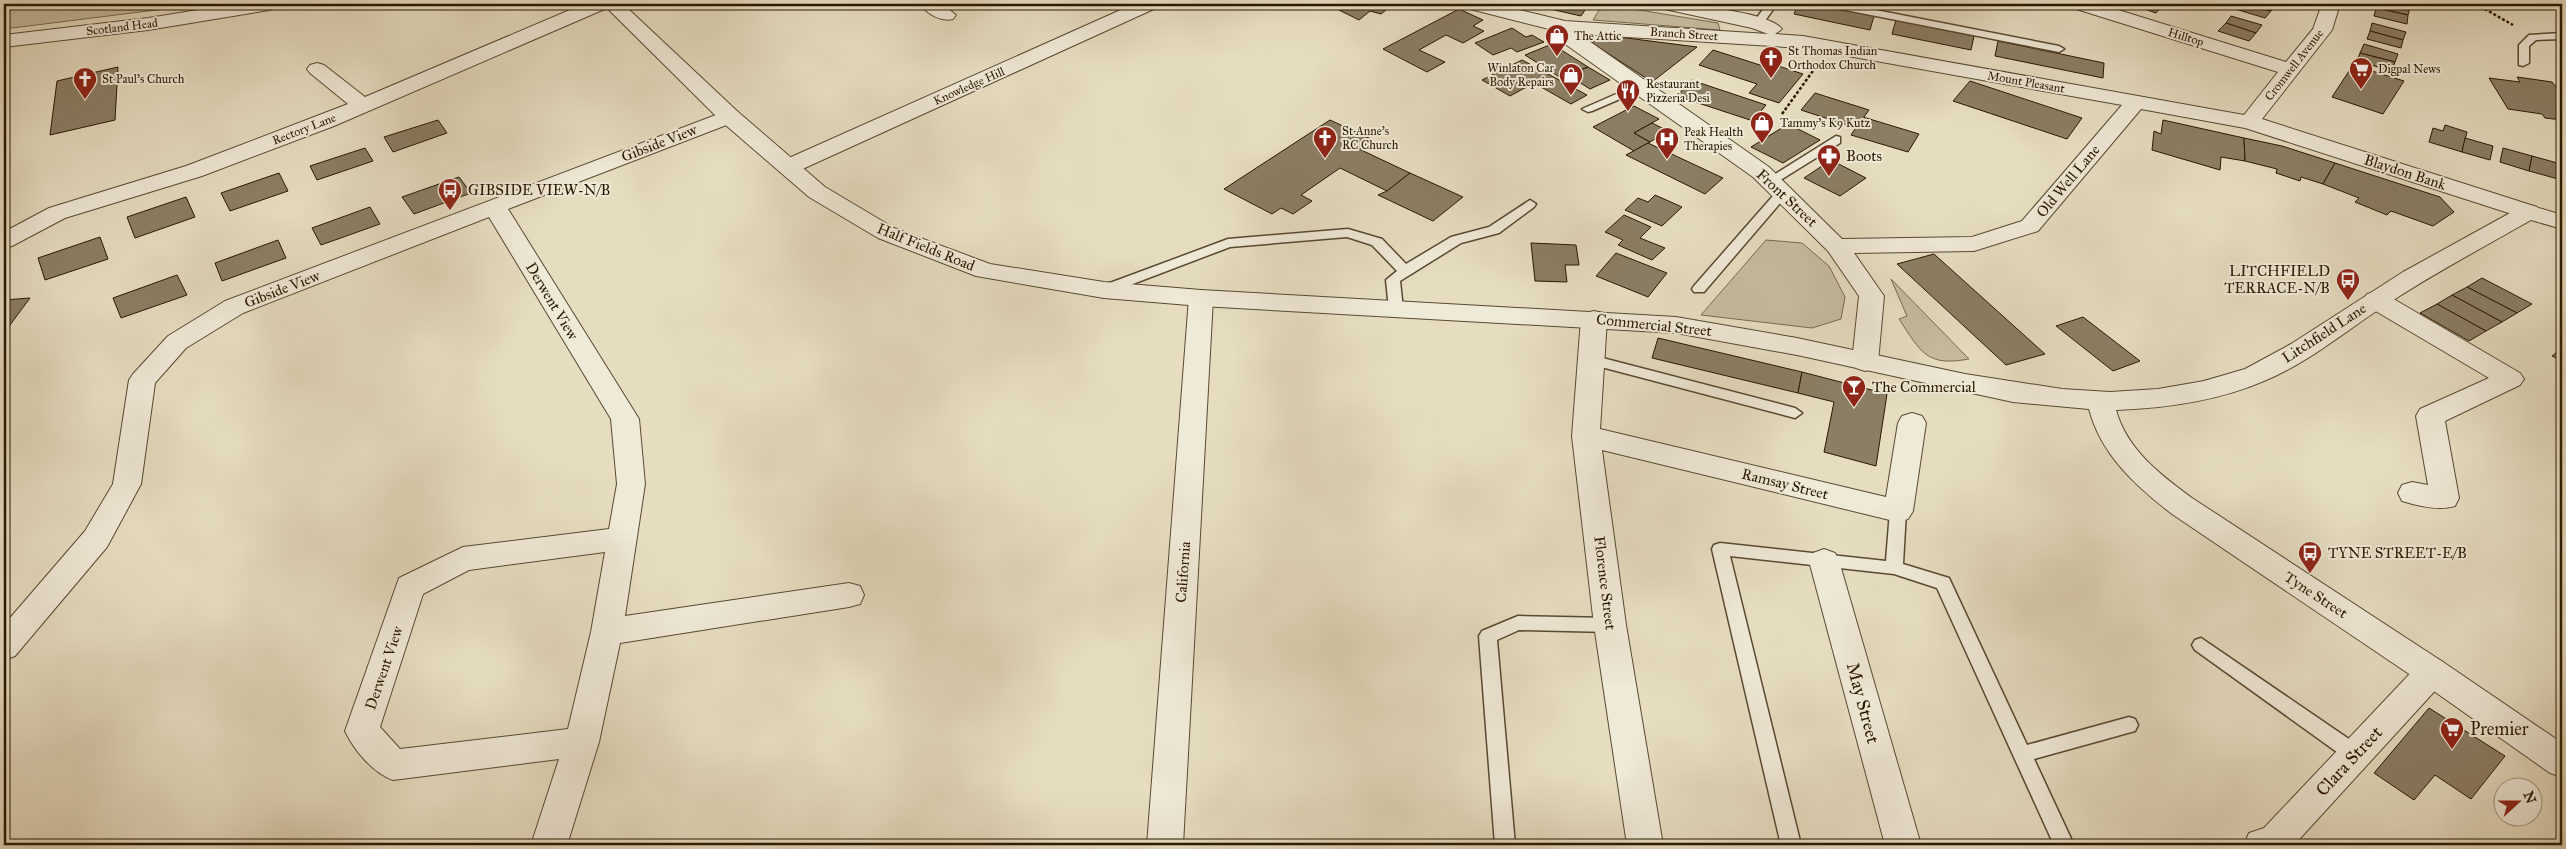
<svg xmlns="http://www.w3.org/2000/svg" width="2566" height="849" viewBox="0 0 2566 849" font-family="'IM FELL Great Primer',serif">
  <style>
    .green { fill: #c6bca0; stroke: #786a50 }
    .building { fill: #8b7e65; stroke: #291801 }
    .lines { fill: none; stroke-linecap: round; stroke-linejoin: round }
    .service-casing { stroke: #584931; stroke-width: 3 }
    .minor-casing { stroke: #584931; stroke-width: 2 }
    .tertiary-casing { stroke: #584931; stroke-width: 2 }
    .path { stroke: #291801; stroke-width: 2.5; stroke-dasharray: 3 2; stroke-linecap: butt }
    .service { fill: #efe9d7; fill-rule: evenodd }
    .minor { fill: #efe9d7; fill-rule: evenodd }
    .tertiary { fill: #efe9d7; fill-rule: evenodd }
    .labels { text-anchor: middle; stroke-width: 4; stroke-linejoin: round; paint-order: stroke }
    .far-street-label { font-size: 12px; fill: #291801; stroke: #efe9d7 }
    .far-poi-label { font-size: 12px; fill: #291801; stroke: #efe9d7; text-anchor: start }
    .street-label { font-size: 15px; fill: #291801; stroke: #efe9d7 }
    .poi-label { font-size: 15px; fill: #291801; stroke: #efe9d7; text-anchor: start }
    .near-street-label { font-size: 18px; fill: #291801; stroke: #efe9d7 }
    .near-poi-label { font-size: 18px; fill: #291801; stroke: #efe9d7; text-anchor: start }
  </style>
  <rect width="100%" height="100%" fill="#e6ddc1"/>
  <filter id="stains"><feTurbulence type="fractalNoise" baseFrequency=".004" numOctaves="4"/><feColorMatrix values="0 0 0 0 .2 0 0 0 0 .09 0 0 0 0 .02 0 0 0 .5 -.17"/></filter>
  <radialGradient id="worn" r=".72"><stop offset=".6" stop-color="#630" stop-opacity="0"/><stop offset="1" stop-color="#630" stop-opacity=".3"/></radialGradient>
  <g class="green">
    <polygon points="4,4 164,4 164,9 4,29"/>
    <polygon points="1603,4 1718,23 1720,30 1593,20"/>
    <polygon points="1766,240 1802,243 1829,266 1845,297 1841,319 1812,328 1701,315"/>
    <path d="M1891,279L1969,359C1926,367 1921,352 1899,319L1907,316Z"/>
  </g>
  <g class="building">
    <polygon points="1342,4 1388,4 1392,5 1381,14 1370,11 1359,20 1335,8"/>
    <polygon points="1528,4 1589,4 1581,16"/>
    <polygon points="1798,4 1813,4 1874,16 1870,30 1794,14"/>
    <polygon points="2130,4 2164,4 2156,13"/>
    <polygon points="2239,4 2247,4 2271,11 2265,18 2235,9"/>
    <polygon points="2247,4 2276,4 2271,11"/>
    <polygon points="2377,4 2394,4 2410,7 2408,15 2376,8"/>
    <polygon points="2376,8 2408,15 2407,24 2374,16"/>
    <polygon points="1459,9 1483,20 1473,26 1484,31 1463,43 1446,35 1419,50 1445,62 1427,72 1383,49"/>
    <polygon points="2231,16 2262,25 2256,33 2226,23"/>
    <polygon points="1896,20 1974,36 1971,50 1892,34"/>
    <polygon points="2226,23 2256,33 2249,41 2218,31"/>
    <polygon points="2372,23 2406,32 2403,40 2370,31"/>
    <polygon points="1512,28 1526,37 1532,35 1544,42 1517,52 1511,48 1493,55 1475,43"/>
    <polygon points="2370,31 2403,40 2401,48 2367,39"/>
    <polygon points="1603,35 1697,47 1652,82 1592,43"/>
    <polygon points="1998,41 2104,63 2103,78 1995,56"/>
    <polygon points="1552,44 1588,67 1561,78 1525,55"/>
    <polygon points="2364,44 2398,54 2395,62 2360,53"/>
    <polygon points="1713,50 1763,66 1769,63 1803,74 1779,103 1749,93 1757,84 1699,65"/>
    <polygon points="2360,53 2395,62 2392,71 2357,61"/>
    <polygon points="1522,60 1587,95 1571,104 1534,83 1510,96 1482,80"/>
    <polygon points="2353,65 2404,81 2383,114 2332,97"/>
    <polygon points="118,67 115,120 50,135 57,81"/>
    <polygon points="1588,67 1610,80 1590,89 1568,75"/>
    <polygon points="2517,77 2552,82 2556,87 2562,88 2562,120 2545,118 2542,114 2508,109 2489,78 2520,82"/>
    <polygon points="1691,80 1766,105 1753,121 1677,96"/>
    <polygon points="1970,81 2082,118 2067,139 1953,101"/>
    <polygon points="1815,93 1869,110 1856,128 1801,110"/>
    <polygon points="1634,106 1659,119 1634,133 1650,142 1634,151 1593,127"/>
    <polygon points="1863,117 1919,134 1908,152 1851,135"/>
    <polygon points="438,120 447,133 393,152 384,137"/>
    <polygon points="1330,120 1373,140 1359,149 1410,173 1387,191 1340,168 1301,195 1312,201 1293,214 1281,208 1272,214 1224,189"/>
    <polygon points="2163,120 2244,138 2245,161 2221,157 2220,170 2152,150 2154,131 2161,134"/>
    <polygon points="1652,123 1668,131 1650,142 1634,133"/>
    <polygon points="1788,124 1820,140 1783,163 1751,147"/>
    <polygon points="2445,125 2467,132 2462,152 2429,142 2433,128 2443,131"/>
    <polygon points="2244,138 2282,146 2335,163 2323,184 2301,177 2300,181 2276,173 2277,169 2245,161"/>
    <polygon points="2465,138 2493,146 2490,160 2462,152"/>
    <polygon points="1648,143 1723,178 1705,194 1626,155"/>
    <polygon points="365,148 373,161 317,180 310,166"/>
    <polygon points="2503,148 2532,156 2529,171 2500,162"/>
    <polygon points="2532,156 2561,164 2558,179 2529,171"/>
    <polygon points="1831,160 1866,178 1840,196 1804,178"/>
    <polygon points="2335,163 2440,197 2454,212 2433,226 2391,211 2387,215 2355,202 2359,198 2323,184"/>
    <polygon points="279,173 288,191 230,211 221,193"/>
    <polygon points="1410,173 1463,197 1433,221 1378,195 1387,191"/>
    <polygon points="459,177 471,193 414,214 402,197"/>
    <polygon points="1655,195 1682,207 1662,226 1625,210 1638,198 1648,202"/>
    <polygon points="186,197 195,217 135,238 127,217"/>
    <polygon points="370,207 380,224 321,245 312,228"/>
    <polygon points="1624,215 1651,227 1640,238 1665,248 1652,260 1618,245 1623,240 1605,232"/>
    <polygon points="100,237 108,259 45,280 38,258"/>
    <polygon points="278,240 286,258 222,281 215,263"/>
    <polygon points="1531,243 1576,245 1579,265 1565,265 1567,282 1535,281"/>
    <polygon points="1616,253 1667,273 1648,297 1596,276"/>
    <polygon points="1934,254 2045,354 2006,365 1897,264"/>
    <polygon points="177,275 187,295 121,318 113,298"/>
    <polygon points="2482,278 2532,304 2517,313 2467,287"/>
    <polygon points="2467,287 2517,313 2502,322 2452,295"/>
    <polygon points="2452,295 2502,322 2486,331 2437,304"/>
    <polygon points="30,298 4,333 4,300"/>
    <polygon points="2437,304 2486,331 2469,341 2420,313"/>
    <polygon points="2083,317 2140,361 2113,371 2056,326"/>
    <polygon points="1658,338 1802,372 1798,393 1652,358"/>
    <polygon points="2562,348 2562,361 2552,356"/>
    <polygon points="1802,372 1887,394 1876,466 1824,452 1834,402 1798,393"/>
    <polygon points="2429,708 2505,756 2471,799 2435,775 2414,800 2374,773"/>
  </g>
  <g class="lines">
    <g class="service-casing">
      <g id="service">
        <polygon points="1767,4 1777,4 1762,25 1754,25 1753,23"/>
        <polygon points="1825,4 1845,4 2059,46 2064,49 2059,52 1830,7"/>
        <polygon points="2562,33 2562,39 2536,40 2529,46 2529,63 2523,66 2519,65 2519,45 2529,35"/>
        <polygon points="1639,84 1645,87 1643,89 1592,111 1588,112 1582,109"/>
        <polygon points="1836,136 1840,137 1840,143 1774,184 1766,184 1764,181"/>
        <polygon points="1783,188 1787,189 1789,192 1787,195 1704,292 1694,292 1692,289 1694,286 1779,189"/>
        <polygon points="1530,200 1536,204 1534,207 1499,233 1461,243 1400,281 1403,309 1396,313 1389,309 1386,280 1397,271 1372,245 1347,237 1230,247 1109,293 1099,293 1097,290 1099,287 1228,239 1348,229 1382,239 1406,264 1451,237 1489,227"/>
        <polygon points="1591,355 1795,408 1802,413 1795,418 1586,363 1584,360"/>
        <polygon points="1898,505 1904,507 1906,511 1903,564 1949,578 2027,745 2129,717 2135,719 2138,725 2135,731 2034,759 2074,845 2054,845 1937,588 1894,574 1730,556 1801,845 1781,845 1712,549 1714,545 1720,543 1886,561 1890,511 1892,507"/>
        <polygon points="1518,616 1610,618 1616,620 1619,625 1616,630 1610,632 1519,630 1497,640 1515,845 1495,845 1479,636 1482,631"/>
        <polygon points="2201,638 2362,748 2364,754 2362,760 2355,762 2348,760 2195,650 2192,645 2195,640"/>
      </g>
    </g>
    <g class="minor-casing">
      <g id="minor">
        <polygon points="584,4 610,4 607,8 334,126 202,176 65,218 12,246 4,248 4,232 49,208 186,166 348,104 310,73 307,69 310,65 317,63 324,65 365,97"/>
        <path d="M920,4H942L956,15L953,19C941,22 927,14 920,4Z"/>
        <polygon points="1134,4 1159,4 1156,8 796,172 788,174 780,172 777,167 780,162"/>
        <path d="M1463,4H1495L1565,21L1768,34L1752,28L1660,8L1657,4C1680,3 1769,11 1782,29L1775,34L1803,36L2244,115L2278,72L2073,8L2070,4H2099L2286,62L2313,29L2322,4H2340L2332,30L2262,119L2537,207L2541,212L2537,217L2529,219L2521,217L2245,128L2141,109L2038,231L1974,251L1854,253L1884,296L1878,362L1874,368L1865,371L1856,368L1852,362L1859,296L1828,251L1753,177L1565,44L1557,31L1466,8ZM1579,34L1803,48L2122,105L2022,221L1972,237L1842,239L1769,167Z"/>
        <path d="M729,110L737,111L740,116L737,121L508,209L639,419L645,484L625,616L849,583L860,586L864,595L860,604L849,607L620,643L599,742L567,845H531L559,759L393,780C373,773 354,750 345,731L399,578L463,547L609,529L617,484L611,419L489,217L243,313L186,348L155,383L141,484L107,547L15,656L4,660V625L85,531L113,484L129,380L133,374L168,336L225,301ZM605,552L591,632L568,729L400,749L380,727L423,594L469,570Z"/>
        <polygon points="1201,290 1210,292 1213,298 1183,845 1147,845 1189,298 1192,292"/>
        <path d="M2376,292L2385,294L2520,373L2524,379L2520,385L2445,421L2459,498L2455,506C2439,511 2418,506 2402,501L2398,493L2402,485L2412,482L2428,485L2416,416L2420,409L2489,378L2367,306L2363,300L2367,294Z"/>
        <polygon points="1594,311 1603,313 1607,319 1600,429 1886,497 1898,423 1902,416 1912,413 1922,416 1926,423 1913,511 1908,519 1898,522 1602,450 1626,625 1663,845 1627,845 1594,625 1572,436 1581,319 1585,313"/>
        <polygon points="1824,549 1835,553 1839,561 1921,845 1885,845 1809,561 1813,553"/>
        <polygon points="2432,659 2443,662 2448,672 2443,682 2294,845 2244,845 2249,833 2264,828 2421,662"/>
      </g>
    </g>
    <g class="tertiary-casing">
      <g id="tertiary">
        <polygon points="236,4 279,4 276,8 269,10 148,30 4,47 4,35 148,18"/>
        <path d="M603,4H623L737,111L825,187L894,228L990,264L1104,282L1201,290L1676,317L1797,338L1965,374L2062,389L2110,392L2158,389L2204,381L2245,369L2291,344L2403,272L2521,207L2529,205L2562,215V229L2531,220C2482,248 2431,275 2384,306C2344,332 2308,363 2264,381C2217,401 2167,408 2116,410C2127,450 2161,475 2192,498L2443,662L2562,743V777L2550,773L2421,682L2172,514C2136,486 2101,455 2089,409L2013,402L1797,355L1676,333L1201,306L1104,298L976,276L878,238L809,197L721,121Z"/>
      </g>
    </g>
    <g class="path">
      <polyline points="2476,4 2513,25"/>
      <polyline points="1782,114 1815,68"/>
    </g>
    <use href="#service" class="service"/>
    <use href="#minor" class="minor"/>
    <use href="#tertiary" class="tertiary"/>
  </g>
  <defs>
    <g id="shop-pin" transform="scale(1.25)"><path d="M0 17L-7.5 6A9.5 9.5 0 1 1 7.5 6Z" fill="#8f2418" stroke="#efe9d7"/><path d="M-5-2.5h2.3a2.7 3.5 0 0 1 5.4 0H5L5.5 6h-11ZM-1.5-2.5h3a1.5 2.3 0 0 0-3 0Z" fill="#fff"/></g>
    <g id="church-pin" transform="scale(1.25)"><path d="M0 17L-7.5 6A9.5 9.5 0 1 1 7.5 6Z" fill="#8f2418" stroke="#efe9d7"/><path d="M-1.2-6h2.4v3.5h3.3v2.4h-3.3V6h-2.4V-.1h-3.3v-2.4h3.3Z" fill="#fff"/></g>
    <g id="supermarket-pin" transform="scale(1.25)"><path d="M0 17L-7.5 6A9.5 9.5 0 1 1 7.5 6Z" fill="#8f2418" stroke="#efe9d7"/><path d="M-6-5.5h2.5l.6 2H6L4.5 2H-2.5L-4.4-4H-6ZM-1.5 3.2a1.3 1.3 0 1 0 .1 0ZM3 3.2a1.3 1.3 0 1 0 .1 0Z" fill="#fff"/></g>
    <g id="restaurant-pin" transform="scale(1.25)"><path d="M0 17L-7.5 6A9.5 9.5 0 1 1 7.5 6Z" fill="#8f2418" stroke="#efe9d7"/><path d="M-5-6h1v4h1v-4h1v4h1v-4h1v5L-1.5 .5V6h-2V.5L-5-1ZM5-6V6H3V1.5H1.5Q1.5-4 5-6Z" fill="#fff"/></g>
    <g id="hospital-pin" transform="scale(1.25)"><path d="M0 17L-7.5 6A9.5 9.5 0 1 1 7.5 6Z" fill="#8f2418" stroke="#efe9d7"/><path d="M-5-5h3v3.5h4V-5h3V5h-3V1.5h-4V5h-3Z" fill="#fff"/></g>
    <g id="pharmacy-pin" transform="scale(1.25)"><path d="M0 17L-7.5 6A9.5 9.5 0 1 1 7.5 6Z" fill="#8f2418" stroke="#efe9d7"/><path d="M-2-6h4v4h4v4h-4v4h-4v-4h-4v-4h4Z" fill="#fff"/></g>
    <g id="bus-pin" transform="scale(1.25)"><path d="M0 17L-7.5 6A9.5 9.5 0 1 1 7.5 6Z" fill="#8f2418" stroke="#efe9d7"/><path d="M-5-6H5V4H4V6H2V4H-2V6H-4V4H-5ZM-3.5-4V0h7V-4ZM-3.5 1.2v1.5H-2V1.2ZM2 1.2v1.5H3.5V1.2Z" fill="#fff"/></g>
    <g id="bar-pin" transform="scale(1.25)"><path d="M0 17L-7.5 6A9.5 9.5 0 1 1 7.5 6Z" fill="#8f2418" stroke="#efe9d7"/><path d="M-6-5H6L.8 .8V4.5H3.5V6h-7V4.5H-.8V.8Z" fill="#fff"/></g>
  </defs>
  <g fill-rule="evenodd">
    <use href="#shop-pin" x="1557" y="36"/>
    <use href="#church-pin" x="1771" y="58"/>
    <use href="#supermarket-pin" x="2361" y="69"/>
    <use href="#shop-pin" x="1571" y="75"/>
    <use href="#church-pin" x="85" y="79"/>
    <use href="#restaurant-pin" x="1628" y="91"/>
    <use href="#shop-pin" x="1762" y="123"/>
    <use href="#church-pin" x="1325" y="138"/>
    <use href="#hospital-pin" x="1667" y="139"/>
    <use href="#pharmacy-pin" x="1829" y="156"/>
    <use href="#bus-pin" x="450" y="190"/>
    <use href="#bus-pin" x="2348" y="280"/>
    <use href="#bar-pin" x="1854" y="387"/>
    <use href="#bus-pin" x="2310" y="553"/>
    <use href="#supermarket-pin" x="2452" y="729"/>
  </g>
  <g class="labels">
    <g class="far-street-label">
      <text transform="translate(122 27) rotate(-7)" y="4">Scotland Head</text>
      <text transform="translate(1684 34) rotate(4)" y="4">Branch Street</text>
      <text transform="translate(2186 37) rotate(17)" y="4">Hilltop</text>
      <text transform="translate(2294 65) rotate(-52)" y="4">Cromwell Avenue</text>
      <text transform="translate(2026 82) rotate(10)" y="4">Mount Pleasant</text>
      <text transform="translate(969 86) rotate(-24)" y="4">Knowledge Hill</text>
      <text transform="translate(304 129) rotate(-21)" y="4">Rectory Lane</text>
    </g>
    <g class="far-poi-label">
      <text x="1574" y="40">The Attic</text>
      <text x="1788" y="55">St Thomas Indian<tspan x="1788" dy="14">Orthodox Church</tspan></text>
      <text x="1554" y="72" text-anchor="end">Winlaton Car<tspan x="1554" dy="14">Body Repairs</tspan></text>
      <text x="2378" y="73">Digpal News</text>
      <text x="102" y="83">St Paul's Church</text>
      <text x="1646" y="88">Restaurant<tspan x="1646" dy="14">Pizzeria Desi</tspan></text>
      <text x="1780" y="127">Tammy's K9 Kutz</text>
      <text x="1342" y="135">St Anne's<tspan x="1342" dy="14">RC Church</tspan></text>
      <text x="1684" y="136">Peak Health<tspan x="1684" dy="14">Therapies</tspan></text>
    </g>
    <g class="street-label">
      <text transform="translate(659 143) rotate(-21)" y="5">Gibside View</text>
      <text transform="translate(2405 172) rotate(18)" y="5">Blaydon Bank</text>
      <text transform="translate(2068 181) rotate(-50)" y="5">Old Well Lane</text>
      <text transform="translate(1787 198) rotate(43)" y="5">Front Street</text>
      <text transform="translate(926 247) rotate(22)" y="5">Half Fields Road</text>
      <text transform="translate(282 289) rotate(-21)" y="5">Gibside View</text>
      <text transform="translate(552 301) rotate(59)" y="5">Derwent View</text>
      <text transform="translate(1654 325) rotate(6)" y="5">Commercial Street</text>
      <text transform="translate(2324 333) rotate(-33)" y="5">Litchfield Lane</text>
      <text transform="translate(1785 484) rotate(14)" y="5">Ramsay Street</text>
      <text transform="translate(1183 572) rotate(-86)" y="5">California</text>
      <text transform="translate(1605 583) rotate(83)" y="5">Florence Street</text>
      <text transform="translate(2316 595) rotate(33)" y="5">Tyne Street</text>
      <text transform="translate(384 668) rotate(-71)" y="5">Derwent View</text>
    </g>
    <g class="poi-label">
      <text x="1846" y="161">Boots</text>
      <text x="468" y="195">GIBSIDE VIEW-N/B</text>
      <text x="2330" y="276" text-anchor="end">LITCHFIELD<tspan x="2330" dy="17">TERRACE-N/B</tspan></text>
      <text x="1872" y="392">The Commercial</text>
      <text x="2328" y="558">TYNE STREET-E/B</text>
    </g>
    <g class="near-street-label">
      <text transform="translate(1863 703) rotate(75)" y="6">May Street</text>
      <text transform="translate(2349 761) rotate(-47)" y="6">Clara Street</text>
    </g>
    <g class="near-poi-label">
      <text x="2470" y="735">Premier</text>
    </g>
  </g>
  <rect width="2566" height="849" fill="none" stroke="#e6ddc1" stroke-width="20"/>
  <rect x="5" y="5" width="2556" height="839" fill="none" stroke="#291801" stroke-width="2.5"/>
  <rect x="10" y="10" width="2546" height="829" fill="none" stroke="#291801"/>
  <g transform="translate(2518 802) rotate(69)"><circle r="24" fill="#efe9d7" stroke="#a09581"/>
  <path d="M0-4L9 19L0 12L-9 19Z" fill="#8f2418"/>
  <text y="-8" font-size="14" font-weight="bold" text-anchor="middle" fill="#291801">N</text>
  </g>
  <rect width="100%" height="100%" filter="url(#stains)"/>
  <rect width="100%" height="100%" fill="url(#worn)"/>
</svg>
